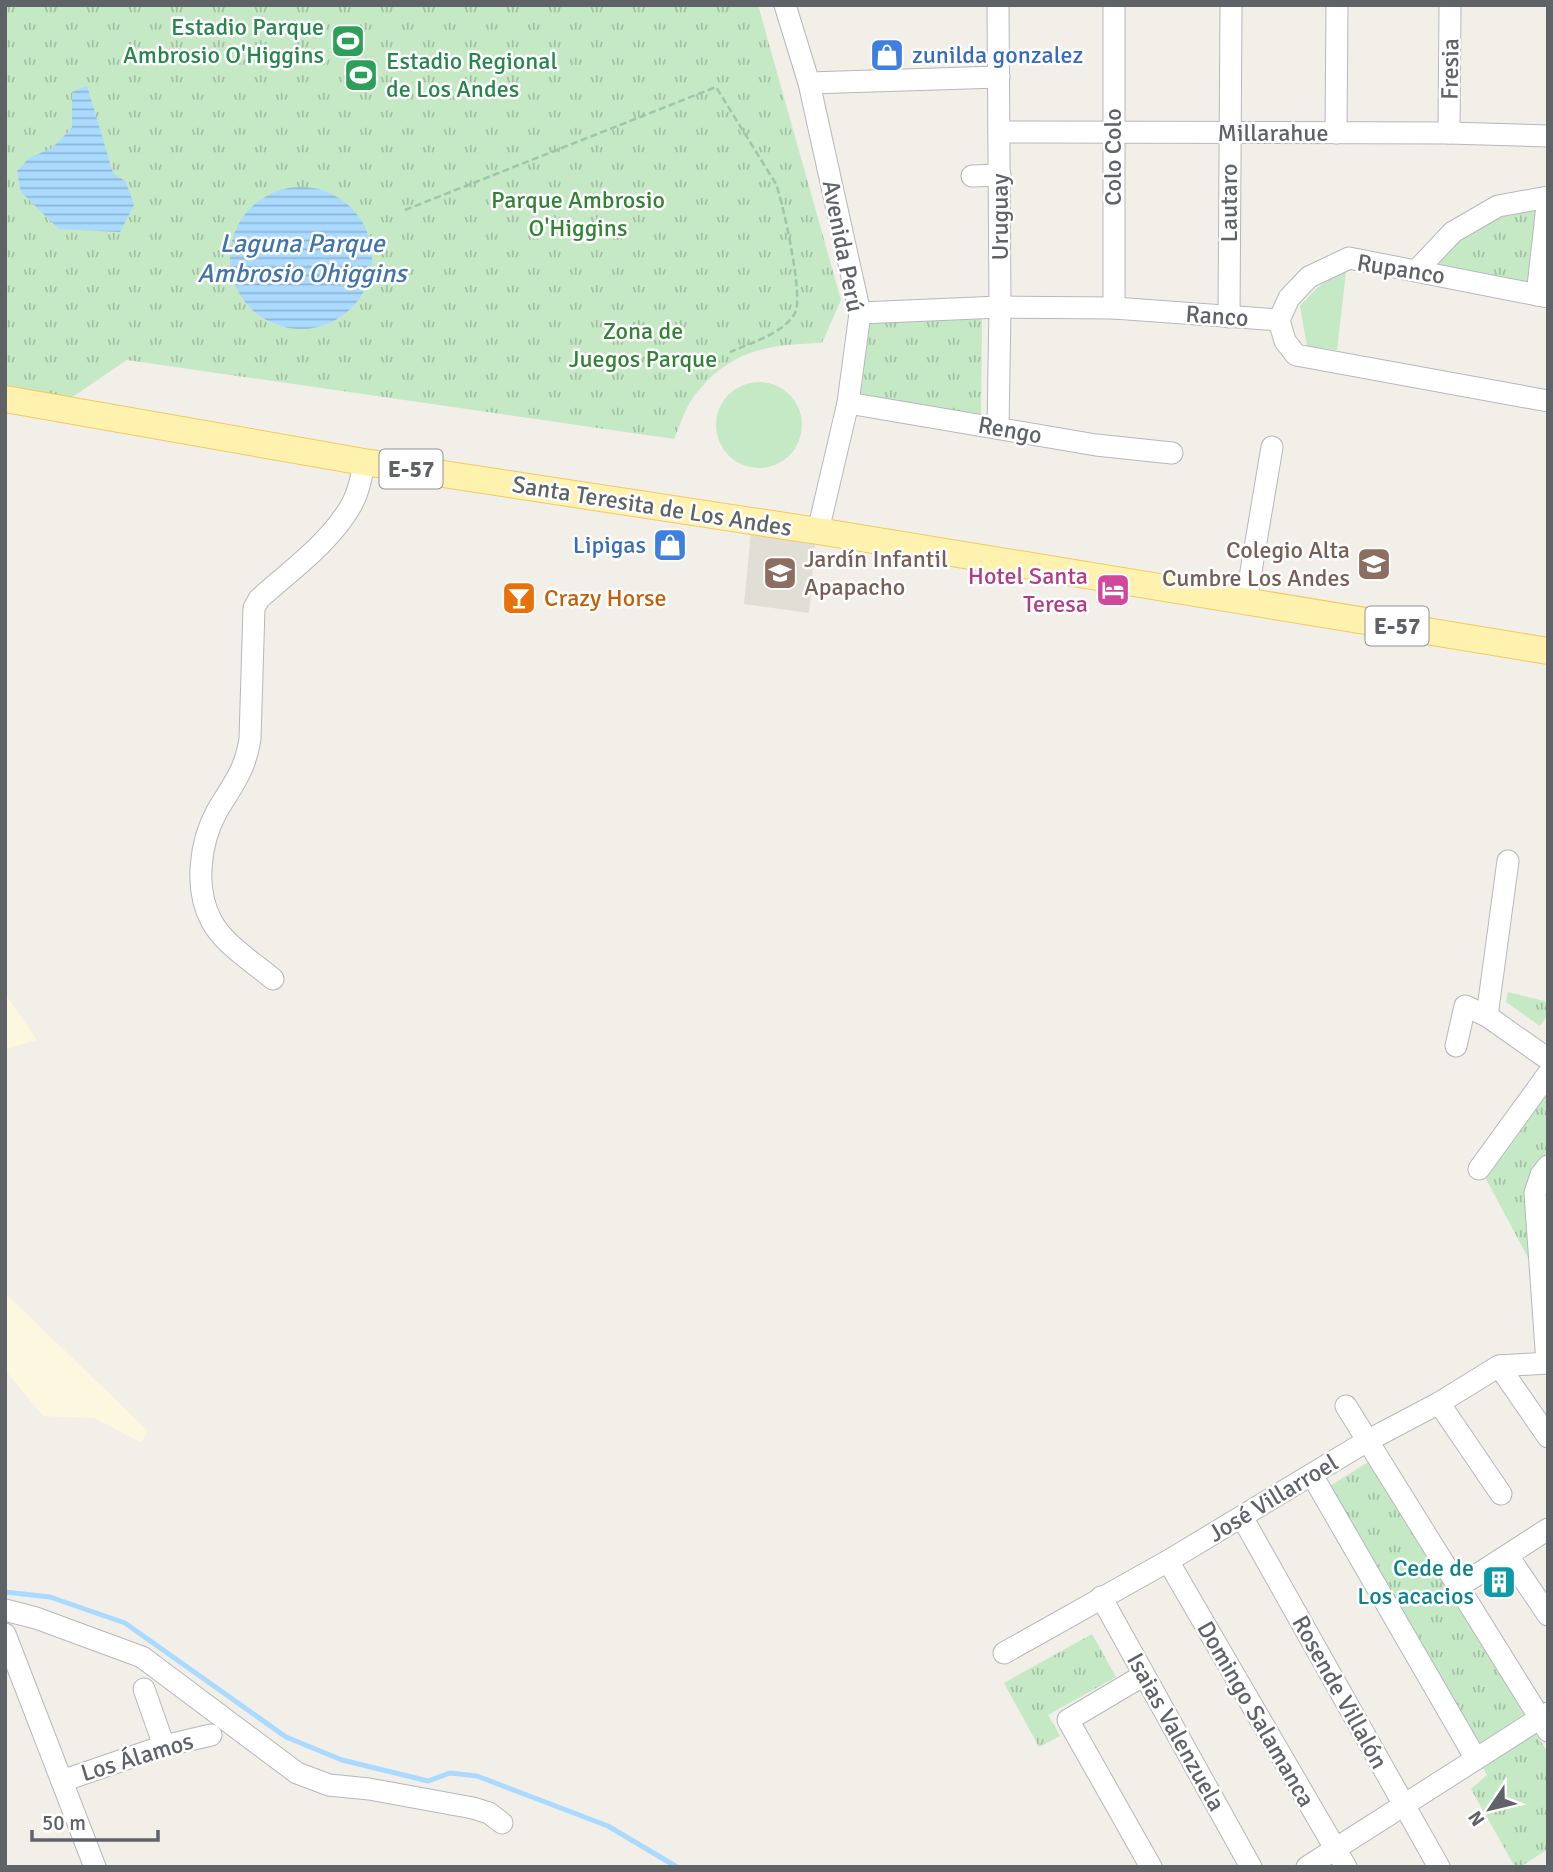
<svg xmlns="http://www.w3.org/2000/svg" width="1553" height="1872" viewBox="0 0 1553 1872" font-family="Signika,sans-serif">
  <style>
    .commercial { fill: #fef7e0 }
    .education { fill: #e1ded6 }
    .grass { fill: #c5e8c5 }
    .park { fill: url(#park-tufts) }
    .water { fill: url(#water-rules) }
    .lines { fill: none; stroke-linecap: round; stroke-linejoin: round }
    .stream { stroke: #aadaff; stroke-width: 5 }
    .minor-casing { stroke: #b5b8bc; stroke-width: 23 }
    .major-casing { stroke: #f2c960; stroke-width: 28 }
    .path { stroke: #9cc7a9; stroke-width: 2.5; stroke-dasharray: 7 3.5; stroke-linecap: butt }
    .minor { stroke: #fff; stroke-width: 21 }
    .major { stroke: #fff2af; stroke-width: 26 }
    .labels { text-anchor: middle; stroke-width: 5; stroke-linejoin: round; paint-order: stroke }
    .shield { fill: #fff; stroke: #8f9295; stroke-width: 2 }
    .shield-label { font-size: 23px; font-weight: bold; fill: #5f6368 }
    .leisure-label { font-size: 24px; fill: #27864d; stroke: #fff; text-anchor: end }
    .shop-label { font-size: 24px; fill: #366cbe; stroke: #fff; text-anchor: start }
    .street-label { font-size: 24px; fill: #5f6368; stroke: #fff }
    .park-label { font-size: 24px; fill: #348238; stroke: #fff }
    .education-label { font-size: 24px; fill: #785e54; stroke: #fff; text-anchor: end }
    .hotel-label { font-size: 24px; fill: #b23c85; stroke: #fff; text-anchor: end }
    .food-label { font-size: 24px; fill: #c56008; stroke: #fff; text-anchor: start }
    .culture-label { font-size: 24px; fill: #0d838f; stroke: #fff; text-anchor: end }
    .water-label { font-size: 26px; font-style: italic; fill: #4174aa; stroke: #fff }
  </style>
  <defs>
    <pattern id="park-tufts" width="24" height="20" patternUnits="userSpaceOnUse" patternTransform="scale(1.75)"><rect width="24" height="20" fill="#c5e8c5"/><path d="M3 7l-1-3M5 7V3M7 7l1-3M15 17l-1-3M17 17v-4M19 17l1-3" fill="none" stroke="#a3c0a4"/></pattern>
    <pattern id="water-rules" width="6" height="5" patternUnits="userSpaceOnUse" patternTransform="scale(1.75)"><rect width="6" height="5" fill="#aadaff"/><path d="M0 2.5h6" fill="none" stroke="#8eb4d2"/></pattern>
  </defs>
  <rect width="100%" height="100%" fill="#f1efe8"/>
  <g class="commercial">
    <polygon points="5,994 37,1040 5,1049"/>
    <polygon points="5,1293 148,1431 141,1443 95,1418 43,1416 5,1370"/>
  </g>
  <polygon class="education" points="751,532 815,541 809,613 744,604"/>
  <g class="grass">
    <polygon points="1340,271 1346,272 1337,350 1307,346 1300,306 1316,289"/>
    <circle cx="759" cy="425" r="43"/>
  </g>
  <g class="park">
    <path d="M5,5H758L841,300L822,343C775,345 740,347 706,382C700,389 693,396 689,404C683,415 679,427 674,439L127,360L71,398L5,388Z"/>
    <path d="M1540,205L1530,286L1430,265C1467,228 1490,217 1540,205Z"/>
    <polygon points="982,319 981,415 859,395 868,322"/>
    <polygon points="1508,992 1548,1002 1548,1015 1540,1026 1506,1002"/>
    <polygon points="1548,1088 1548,1154 1532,1176 1532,1265 1486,1179"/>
    <polygon points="1368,1462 1548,1753 1548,1849 1520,1867 1515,1867 1471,1789 1487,1775 1327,1488"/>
    <polygon points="1092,1634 1116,1677 1048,1715 1060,1736 1039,1747 1004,1683"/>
  </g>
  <g class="water">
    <polygon points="87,86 113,173 126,182 134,205 120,232 59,229 21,192 17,171 29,158 52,148 72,128 72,92"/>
    <circle cx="301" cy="258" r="71"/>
  </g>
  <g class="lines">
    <polyline class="stream" points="5,1592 50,1597 125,1623 286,1737 342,1760 428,1781 450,1773 477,1776 608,1826 677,1867"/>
    <g class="minor-casing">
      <g id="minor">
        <polyline points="785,5 809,83 860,313 848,403 818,531"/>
        <polyline points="1114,5 1114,308"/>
        <polyline points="809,83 999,77"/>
        <polyline points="999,132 1449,133 1548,136"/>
        <polyline points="1336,133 1337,5"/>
        <polyline points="1449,133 1450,5"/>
        <polyline points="972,176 1000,175"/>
        <polyline points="1417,270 1453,232 1498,206 1548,197"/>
        <polyline points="1537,295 1548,197"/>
        <polyline points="860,313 1000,307 1114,308 1279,320 1285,341 1296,355 1548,401"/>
        <polyline points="1229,317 1231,5"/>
        <polyline points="1279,320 1289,298 1309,277 1349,258 1548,297"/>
        <polyline points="848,403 1096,445 1172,453"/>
        <polyline points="998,428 1000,307 998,5"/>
        <polyline points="1246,601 1272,447"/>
        <path d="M273,979C253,962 223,944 211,920C194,888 200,842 217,811C233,784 245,771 250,739L254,608L259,599C291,570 331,542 352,504C359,491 362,476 364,462"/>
        <polyline points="1487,1016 1508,861"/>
        <polyline points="1456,1046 1465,1006 1487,1016 1548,1059"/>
        <polyline points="1479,1169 1548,1074"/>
        <polyline points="1547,1363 1535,1193 1541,1175 1548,1166"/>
        <polyline points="1499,1366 1548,1437"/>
        <polyline points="1439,1403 1501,1494"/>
        <polyline points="1346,1406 1548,1731"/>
        <polyline points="1312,1475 1476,1759"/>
        <polyline points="1242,1517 1439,1867"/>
        <polyline points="1508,1556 1548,1615"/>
        <polyline points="1168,1561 1346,1867"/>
        <polyline points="1458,1587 1548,1529"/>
        <polyline points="1101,1597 1251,1867"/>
        <polyline points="5,1610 36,1618 142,1657 297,1773 329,1785 369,1789 473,1808 489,1813 502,1823"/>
        <polyline points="5,1634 95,1867"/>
        <polyline points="1004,1653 1168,1561 1367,1441 1439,1403 1499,1366 1548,1363"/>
        <polyline points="1144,1675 1068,1720 1151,1867"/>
        <polyline points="144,1689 164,1746"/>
        <polyline points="62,1781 164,1746 211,1735"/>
        <polyline points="1307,1867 1548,1713"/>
      </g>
    </g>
    <g class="major-casing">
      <polyline id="major" points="5,399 364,462 818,531 1548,651"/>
    </g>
    <path class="path" d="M405,210L716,87L776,184C783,203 804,297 795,313C783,334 750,343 730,352"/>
    <use href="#minor" class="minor"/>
    <use href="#major" class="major"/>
  </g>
  <defs>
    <g id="stadium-square" transform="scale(1.75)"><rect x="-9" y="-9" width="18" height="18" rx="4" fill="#2e9e5b" stroke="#fff"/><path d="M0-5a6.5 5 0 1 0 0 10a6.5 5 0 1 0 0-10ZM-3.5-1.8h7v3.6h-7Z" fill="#fff"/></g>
    <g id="shop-square" transform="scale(1.75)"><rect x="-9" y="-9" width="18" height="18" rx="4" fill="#3f7fe0" stroke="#fff"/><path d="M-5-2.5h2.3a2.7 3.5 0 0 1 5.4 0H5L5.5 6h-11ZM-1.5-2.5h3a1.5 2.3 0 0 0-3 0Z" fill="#fff"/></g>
    <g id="school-square" transform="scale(1.75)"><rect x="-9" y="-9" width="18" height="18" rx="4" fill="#8d6e63" stroke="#fff"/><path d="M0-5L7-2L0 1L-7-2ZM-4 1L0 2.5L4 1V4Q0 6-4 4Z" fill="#fff"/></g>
    <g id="hotel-square" transform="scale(1.75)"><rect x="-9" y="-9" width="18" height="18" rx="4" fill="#d1479c" stroke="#fff"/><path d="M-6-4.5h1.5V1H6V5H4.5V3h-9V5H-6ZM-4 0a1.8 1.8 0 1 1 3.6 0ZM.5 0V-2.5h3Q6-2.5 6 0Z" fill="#fff"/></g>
    <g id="bar-square" transform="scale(1.75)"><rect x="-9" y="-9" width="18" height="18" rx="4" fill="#e8710a" stroke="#fff"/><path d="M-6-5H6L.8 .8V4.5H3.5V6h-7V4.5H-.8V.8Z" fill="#fff"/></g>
    <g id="building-square" transform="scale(1.75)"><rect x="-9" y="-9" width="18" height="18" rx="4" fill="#0f9aa8" stroke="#fff"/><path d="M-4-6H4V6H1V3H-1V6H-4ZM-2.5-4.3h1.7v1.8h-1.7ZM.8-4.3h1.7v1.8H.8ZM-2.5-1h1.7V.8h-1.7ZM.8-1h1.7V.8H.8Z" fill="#fff"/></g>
  </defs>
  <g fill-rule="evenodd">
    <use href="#stadium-square" x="348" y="41"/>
    <use href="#shop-square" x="887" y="55"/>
    <use href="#stadium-square" x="361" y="75"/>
    <use href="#shop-square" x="670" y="545"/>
    <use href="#school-square" x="1374" y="564"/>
    <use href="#school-square" x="780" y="573"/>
    <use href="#hotel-square" x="1113" y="590"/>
    <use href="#bar-square" x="519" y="598"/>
    <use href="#building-square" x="1499" y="1582"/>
  </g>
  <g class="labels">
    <g class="shield">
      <rect x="379.5" y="449.5" width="63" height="39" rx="5"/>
      <rect x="1365.5" y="606.5" width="63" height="39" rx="5"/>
    </g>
    <g class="shield-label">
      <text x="411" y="477">E-57</text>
      <text x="1397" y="634">E-57</text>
    </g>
    <g class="leisure-label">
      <text x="324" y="35">Estadio Parque<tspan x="324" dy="28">Ambrosio O'Higgins</tspan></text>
      <text x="386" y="69" text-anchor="start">Estadio Regional<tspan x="386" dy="28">de Los Andes</tspan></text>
    </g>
    <g class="shop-label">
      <text x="912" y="63">zunilda gonzalez</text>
      <text x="646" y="553" text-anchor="end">Lipigas</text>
    </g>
    <g class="street-label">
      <text transform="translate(1450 69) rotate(-89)" y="8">Fresia</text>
      <text x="1273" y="141">Millarahue</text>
      <text transform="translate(1113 157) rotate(-90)" y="8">Colo Colo</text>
      <text transform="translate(1229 203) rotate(-90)" y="8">Lautaro</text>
      <text transform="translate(1000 217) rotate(-90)" y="8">Uruguay</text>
      <text transform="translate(843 246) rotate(79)" y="8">Avenida Perú</text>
      <text transform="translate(1401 269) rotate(9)" y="8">Rupanco</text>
      <text transform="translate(1217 316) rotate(4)" y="8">Ranco</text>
      <text transform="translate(1010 430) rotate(10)" y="8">Rengo</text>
      <text transform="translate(652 506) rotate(9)" y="8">Santa Teresita de Los Andes</text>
      <text transform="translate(1273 1498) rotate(-31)" y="8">José Villarroel</text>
      <text transform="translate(1340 1692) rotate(61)" y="8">Rosende Villalón</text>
      <text transform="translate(1256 1714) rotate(60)" y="8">Domingo Salamanca</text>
      <text transform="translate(1176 1732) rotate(61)" y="8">Isaias Valenzuela</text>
      <text transform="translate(137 1757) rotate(-17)" y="8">Los Álamos</text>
    </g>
    <g class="park-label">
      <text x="578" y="208">Parque Ambrosio<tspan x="578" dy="28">O'Higgins</tspan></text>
      <text x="643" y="339">Zona de<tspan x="643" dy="28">Juegos Parque</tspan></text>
    </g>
    <g class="education-label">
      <text x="1350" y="558">Colegio Alta<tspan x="1350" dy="28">Cumbre Los Andes</tspan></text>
      <text x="804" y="567" text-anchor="start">Jardín Infantil<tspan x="804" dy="28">Apapacho</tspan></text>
    </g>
    <g class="hotel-label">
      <text x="1088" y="584">Hotel Santa<tspan x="1088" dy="28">Teresa</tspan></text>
    </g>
    <g class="food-label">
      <text x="544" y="606">Crazy Horse</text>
    </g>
    <g class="culture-label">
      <text x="1474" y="1576">Cede de<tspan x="1474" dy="28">Los acacios</tspan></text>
    </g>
    <g class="water-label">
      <text x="302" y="252">Laguna Parque<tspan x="302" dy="30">Ambrosio Ohiggins</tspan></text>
    </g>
  </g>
  <rect width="1553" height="1872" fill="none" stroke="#5f6368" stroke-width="14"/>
  <g transform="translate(1490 1809) rotate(235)" stroke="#ffffff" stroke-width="5" paint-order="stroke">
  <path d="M0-5L12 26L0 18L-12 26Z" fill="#5f6368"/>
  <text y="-10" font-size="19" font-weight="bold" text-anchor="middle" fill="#5f6368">N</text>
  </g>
  <path d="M32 1830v10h126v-10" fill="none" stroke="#5f6368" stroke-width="3.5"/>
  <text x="42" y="1830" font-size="21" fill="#5f6368" stroke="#ffffff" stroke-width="5" paint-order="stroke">50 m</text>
</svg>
